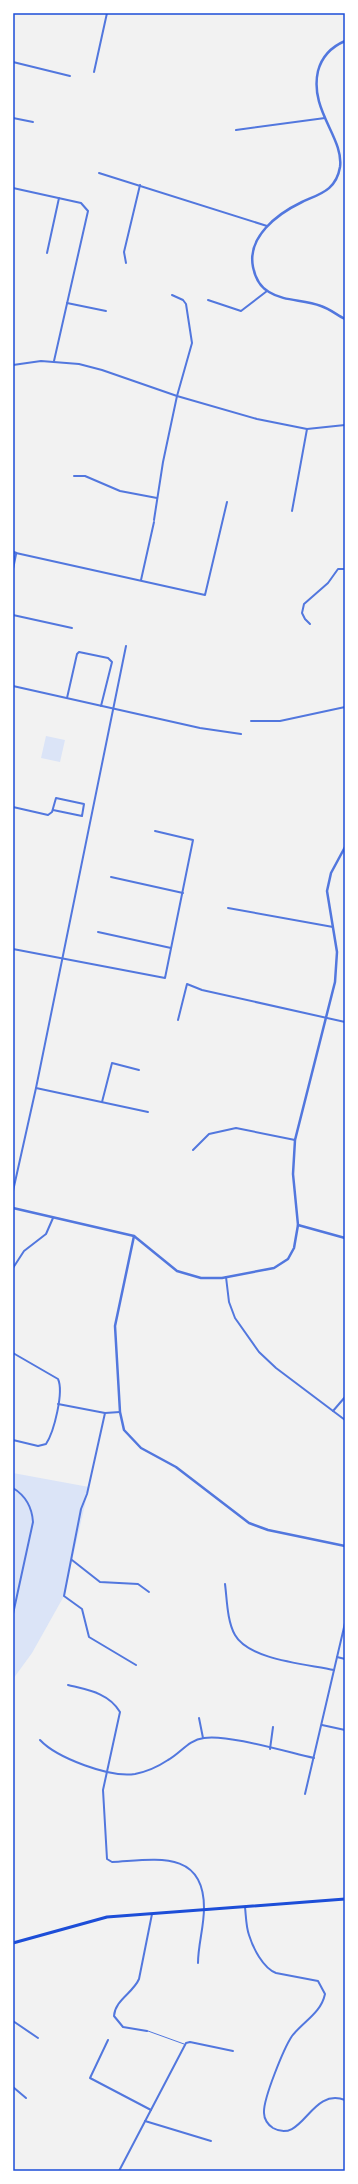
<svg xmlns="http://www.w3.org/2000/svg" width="358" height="2184" viewBox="0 0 358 2184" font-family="'Work Sans',sans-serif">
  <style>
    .green { fill: #dbe4f7 }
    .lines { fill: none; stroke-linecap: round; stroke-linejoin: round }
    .service { stroke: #5277de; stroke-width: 1 }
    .minor { stroke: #5277de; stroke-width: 2 }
    .tertiary { stroke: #5277de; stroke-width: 2.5 }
    .secondary { stroke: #1d4ed8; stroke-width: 3 }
    .neatline { fill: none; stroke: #1d4ed8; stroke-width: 1.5 }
  </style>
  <rect width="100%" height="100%" fill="#f2f2f2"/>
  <g class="green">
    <polygon points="46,736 65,740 60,762 41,758"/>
    <polygon points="13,1473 89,1487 64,1596 32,1653 13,1679"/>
  </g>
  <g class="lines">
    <polyline class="service" points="148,2031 184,2044"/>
    <g class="minor">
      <polyline points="13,62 70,76"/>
      <polyline points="94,72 107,13"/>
      <polyline points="13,118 33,122"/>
      <polyline points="236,130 325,118"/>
      <polyline points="99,173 267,226"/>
      <polyline points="13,188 81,203 88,211 54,361"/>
      <polyline points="47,253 59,198"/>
      <polyline points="126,263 124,252 140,185"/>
      <polyline points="208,300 241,311 267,291"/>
      <polyline points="67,303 106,311"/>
      <polyline points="13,365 41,361 79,364 102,370 177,396 257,419 307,429 345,425"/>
      <polyline points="74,476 85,476 120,491 157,498"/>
      <polyline points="292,511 307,429"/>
      <polyline points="154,520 163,462 177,396 192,343 186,304 183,300 172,295"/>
      <polyline points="16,553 205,595 227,502"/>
      <polyline points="141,580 154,522"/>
      <polyline points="13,615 72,628"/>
      <polyline points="310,624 305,619 302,613 304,604 328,583 338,569 345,569"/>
      <polyline points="13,686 200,728 241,734"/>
      <polyline points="67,698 77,654 79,652 108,658 112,662 101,706"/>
      <polyline points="251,721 280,721 345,707"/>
      <polyline points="13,801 13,807 48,815 52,812 56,798 84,804 82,816 53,810"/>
      <polyline points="111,877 183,893"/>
      <polyline points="228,908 333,927"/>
      <polyline points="98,932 171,948"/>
      <polyline points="13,949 165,978 193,840 155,831"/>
      <polyline points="178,1020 187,984 202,990 345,1022"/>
      <polyline points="36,1088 148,1112"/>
      <polyline points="102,1102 112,1063 139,1070"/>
      <polyline points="193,1150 209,1134 236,1128 295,1140"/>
      <polyline points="13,1191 36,1088 126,646"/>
      <polyline points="13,1268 24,1251 46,1234 53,1218"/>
      <polyline points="226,1277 229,1302 235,1318 259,1352 276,1368 345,1420"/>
      <path d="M13,1353L58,1379C64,1392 54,1432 46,1444L38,1446L13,1440"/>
      <polyline points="58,1404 105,1413 120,1412"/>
      <polyline points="333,1411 345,1397"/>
      <polyline points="105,1413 87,1494 81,1509 64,1596 82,1609 89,1637 136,1665"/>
      <path d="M13,1488C26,1496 32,1507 33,1522L13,1614"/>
      <polyline points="72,1560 100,1582 138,1584 149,1592"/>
      <path d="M225,1584C227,1599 227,1621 235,1635C249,1660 307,1664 334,1670"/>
      <polyline points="337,1657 345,1659"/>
      <path d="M68,1685C88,1690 109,1693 120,1712L103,1790L107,1859L112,1862C153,1860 204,1848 204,1908C204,1927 198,1945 198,1963"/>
      <polyline points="199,1718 203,1738"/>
      <polyline points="322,1725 345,1730"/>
      <path d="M40,1740C57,1758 110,1778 135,1774C145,1772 159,1766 168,1760C181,1753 188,1740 204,1738C227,1734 287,1752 314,1758"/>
      <polyline points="270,1749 273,1727"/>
      <polyline points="305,1794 345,1623"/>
      <path d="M245,1907C246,1916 246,1927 249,1935C253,1948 263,1968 276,1973L318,1981L325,1994C321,2013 304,2021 292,2036C284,2048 263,2099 264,2113C264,2119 268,2125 273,2128C303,2145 310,2087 345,2100"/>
      <polyline points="13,2021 38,2038"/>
      <path d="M147,2031L123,2027L114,2016C115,2000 133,1993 139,1979L152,1914"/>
      <polyline points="108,2040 90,2078 151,2110"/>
      <polyline points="13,2087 26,2098"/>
      <polyline points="145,2121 211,2141"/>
      <polyline points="119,2171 186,2043 190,2042 233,2051"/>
    </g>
    <g class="tertiary">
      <path d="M345,41C331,47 322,56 318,71C309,110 344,138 340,167C336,191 319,194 302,202C277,214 247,237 253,267C255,277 260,287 269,292C285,302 304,299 321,306C330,309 337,315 345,319"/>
      <polyline points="13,552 16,553 13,568"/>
      <polyline points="13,1208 134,1236 115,1326 120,1412 124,1430 141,1448 176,1467 249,1523 268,1530 345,1546"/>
      <polyline points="298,1225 345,1238"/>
      <polyline points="134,1236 177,1271 201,1278 222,1278 274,1268 288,1259 294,1248 298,1225 293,1174 295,1140 335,982 337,952 327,891 331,873 345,847"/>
    </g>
    <polyline class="secondary" points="13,1943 107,1917 345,1899"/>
  </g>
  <rect width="358" height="2184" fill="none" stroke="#ffffff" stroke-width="28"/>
  <rect x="14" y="14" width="330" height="2156" class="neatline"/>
</svg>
